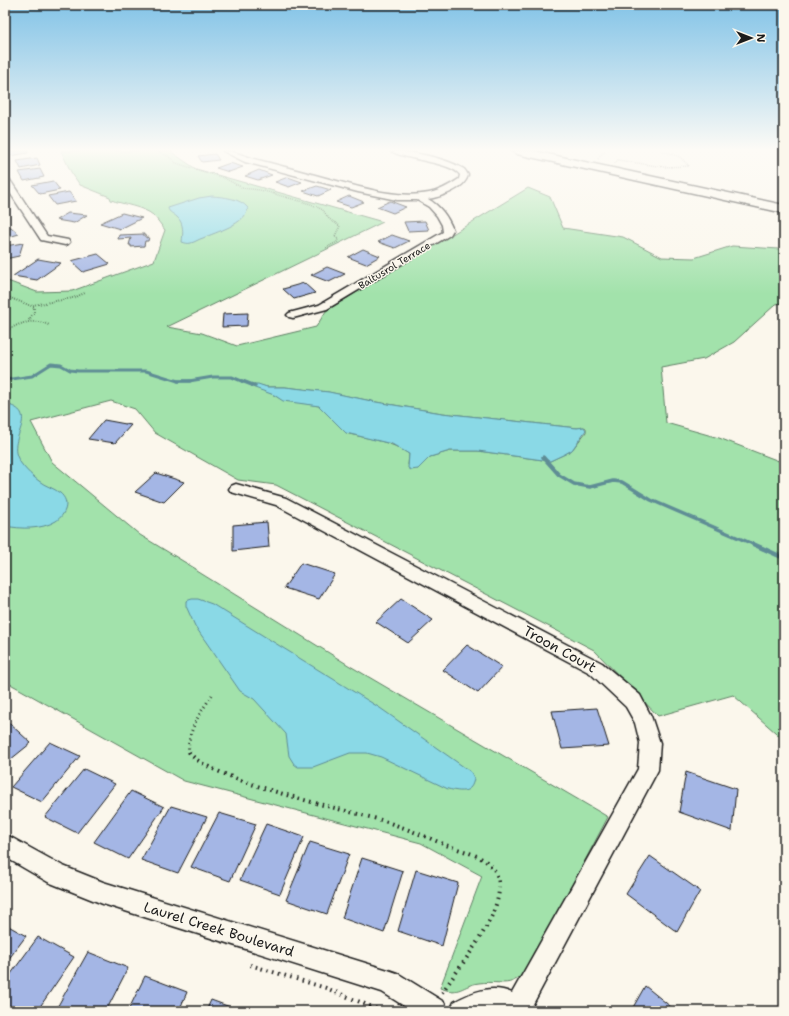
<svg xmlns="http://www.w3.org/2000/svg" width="789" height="1016" viewBox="0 0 789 1016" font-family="'Shantell Sans',sans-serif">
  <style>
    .green { fill: #a2e2ab; stroke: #5f7f64; fill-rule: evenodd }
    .water { fill: #8ad9e6; stroke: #5e8d95 }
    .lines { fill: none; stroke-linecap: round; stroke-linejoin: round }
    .stream-far2 { stroke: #5e8d95; stroke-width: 3 }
    .stream-far1 { stroke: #5e8d95; stroke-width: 3.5 }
    .stream { stroke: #5e8d95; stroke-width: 4.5 }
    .building { fill: #a4b6e5; stroke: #1c1c1c }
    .street-casing { stroke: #1c1c1c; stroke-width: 3 }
    .secondary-casing { stroke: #1c1c1c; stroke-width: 3 }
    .path-far3 { stroke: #1c1c1c; stroke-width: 1.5; stroke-dasharray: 0.5 1.5; stroke-linecap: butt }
    .path-far2 { stroke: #1c1c1c; stroke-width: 2; stroke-dasharray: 0.5 2; stroke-linecap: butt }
    .path-far1 { stroke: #1c1c1c; stroke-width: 3; stroke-dasharray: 1 3.5; stroke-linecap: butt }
    .path { stroke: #1c1c1c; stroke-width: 4; stroke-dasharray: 1.5 4.5; stroke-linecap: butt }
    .street { fill: #fbf7ec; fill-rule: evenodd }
    .secondary { fill: #fbf7ec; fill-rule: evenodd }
    .labels { text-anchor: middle; stroke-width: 3; stroke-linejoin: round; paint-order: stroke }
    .far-street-label { font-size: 10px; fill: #1c1c1c; stroke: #fbf7ec }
    .near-street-label { font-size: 14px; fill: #1c1c1c; stroke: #fbf7ec }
  </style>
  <rect width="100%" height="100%" fill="#fbf7ec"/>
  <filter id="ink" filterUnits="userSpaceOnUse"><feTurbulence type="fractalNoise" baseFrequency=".025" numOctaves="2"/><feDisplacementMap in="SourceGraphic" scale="8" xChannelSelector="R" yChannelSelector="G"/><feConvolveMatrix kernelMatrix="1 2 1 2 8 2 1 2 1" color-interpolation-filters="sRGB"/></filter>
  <g filter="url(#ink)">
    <path class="green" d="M61,151H170L196,169L383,222L167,327L202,333L237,346L316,327L326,311L528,188L550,197L563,228L623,237L662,257L694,258L732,246L779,249L784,245V303L776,304L734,342L704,359L661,367L666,423L719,438L784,463V740L733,695L658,716L594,650L276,485L238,480L155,433L135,409L111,401L31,422L52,462L140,535L196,569L197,571L350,666L608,817L529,966C511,991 504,980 479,983C462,985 460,996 440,988L482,876L421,843L184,781L5,681V280L37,292L72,291L154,261L165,230C161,225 157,219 153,215C144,207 122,204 111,200L110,197L80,185L71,172ZM254,384L267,387H285L328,392L376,402L442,413L577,428L584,427L586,428V432L572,450L565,454L550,461L478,451H450L430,457L418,469L408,465L409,454C391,441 370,439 349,434L345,432L319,406L281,399Z"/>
    <g class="water">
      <path d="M212,196C224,197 240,198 248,208C246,224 216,232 203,238C199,239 195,242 191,243C188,244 185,243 182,242C183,233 184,223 177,217C173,213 169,213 168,208L199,198Z"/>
      <polygon points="250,384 258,384 267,387 285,387 329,392 376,402 442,413 577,428 584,427 586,430 572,450 565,454 550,461 478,451 450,451 430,457 418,469 411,470 408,468 409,454 392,444 346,433 319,406 283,401 274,395 252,387"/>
      <path d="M5,404C41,412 9,436 17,456C20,465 32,476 39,481C45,486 54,488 60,493C71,502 65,515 56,521C41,530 21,529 5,526Z"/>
      <path d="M192,599H198L212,604L380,708L471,772L474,778C472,794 461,792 448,789L381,757L367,753H350L313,767H298L294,764L289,756L286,734L254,699L240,691L195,626L186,606V601Z"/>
    </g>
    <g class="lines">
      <polyline class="stream-far2" points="5,380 32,376 51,364 61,365 70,370 78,371 146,371 178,381 189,381 213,377 232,377 244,382"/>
      <g class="stream-far1">
        <polyline points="178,381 190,381"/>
        <polyline points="242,381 255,386"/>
        <polyline points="543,457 559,475 574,484 590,487 613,481 622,482 651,500 755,545"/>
      </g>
      <polyline class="stream" points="753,544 784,558"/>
    </g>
    <g class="building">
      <polygon points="8,151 28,151 28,153 9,156"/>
      <polygon points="215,154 219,160 202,162 198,156"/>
      <polygon points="37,158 40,165 21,169 17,161"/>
      <polygon points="230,163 243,167 229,172 216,168"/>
      <polygon points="40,169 44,177 24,181 19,172"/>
      <polygon points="259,170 272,175 258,180 245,176"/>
      <polygon points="288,177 302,182 289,187 275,182"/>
      <polygon points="53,181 60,190 40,194 32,185"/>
      <polygon points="317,186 331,190 318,196 303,191"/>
      <polygon points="69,192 76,201 55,205 48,196"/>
      <polygon points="349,196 364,202 351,207 336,202"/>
      <polygon points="390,201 406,207 393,213 377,207"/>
      <polygon points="68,213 87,215 74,223 56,220"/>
      <polygon points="122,213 142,218 120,229 100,223"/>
      <polygon points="425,221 429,230 408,231 404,222"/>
      <polygon points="11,227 19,234 5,238 5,228"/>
      <polygon points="144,234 144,236 146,236 146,238 149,237 148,241 145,241 144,246 131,247 131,245 129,245 131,238 118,239 119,235"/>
      <polygon points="392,235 409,241 395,248 378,242"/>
      <polygon points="23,243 19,256 5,259 5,246"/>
      <polygon points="363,249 380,256 366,264 348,257"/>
      <polygon points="98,254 110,264 83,272 71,261"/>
      <polygon points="38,259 61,263 37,280 13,276"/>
      <polygon points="327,267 345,274 329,282 311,275"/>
      <polygon points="304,283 315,293 294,299 283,289"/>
      <polygon points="248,313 247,326 222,327 223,314"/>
      <polygon points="104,420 131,425 115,443 88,439"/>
      <polygon points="156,473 184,482 164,502 135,492"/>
      <polygon points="267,522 269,547 233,551 233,525"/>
      <polygon points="301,563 335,574 319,599 284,588"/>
      <polygon points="401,599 433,620 408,643 376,622"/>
      <polygon points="467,645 502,667 478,693 443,670"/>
      <polygon points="597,708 609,746 562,749 552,711"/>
      <polygon points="9,723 31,743 5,764 5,726"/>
      <polygon points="50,742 80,756 42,802 11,787"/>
      <polygon points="84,769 115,784 77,833 45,817"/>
      <polygon points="686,772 736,789 732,831 679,812"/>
      <polygon points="131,791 164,807 128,859 94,842"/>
      <polygon points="171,806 207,817 178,873 141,860"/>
      <polygon points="219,813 256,824 230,881 191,867"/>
      <polygon points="266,824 304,837 280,894 240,880"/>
      <polygon points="310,842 349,854 327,914 286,900"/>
      <polygon points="650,856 700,891 677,932 626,894"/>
      <polygon points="362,858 403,871 384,933 342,918"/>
      <polygon points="416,870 458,883 442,946 398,931"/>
      <polygon points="5,924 26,936 5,964"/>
      <polygon points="38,937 74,957 37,1011 5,1011 5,982"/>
      <polygon points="88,952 128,968 106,1011 55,1011"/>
      <polygon points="145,976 187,992 179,1011 128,1011"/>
      <polygon points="645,986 676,1011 631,1011"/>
      <polygon points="211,1000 241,1011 206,1011"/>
    </g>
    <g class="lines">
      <g class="street-casing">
        <g id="street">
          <path d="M223,151C237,151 248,158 262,161C285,167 309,173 333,180C364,188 397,199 429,193C440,191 450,185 459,179L460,175C452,162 405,160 391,151C411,151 445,158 462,168C465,169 466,172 468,175C465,189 441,197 428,199C440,206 448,217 453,230L450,235L327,309L293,318L289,317L287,315L289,313L319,305L443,232L442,225L437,216L429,207L417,200H397L358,192L245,162Z"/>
          <polygon points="5,177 8,177 47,236 68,240 70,242 68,244 65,245 41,240 5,185"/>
          <path d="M236,484L286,498L602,663L640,695L651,716L660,743L658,770L532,1006L534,1011H450L454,1002C472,992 492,984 512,993L638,769L640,743L635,723L626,707L590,673L276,505L231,492L229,489L231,486Z"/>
          <polygon points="5,834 63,866 103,882 388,970 397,973 444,1002 448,1011 412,1011 382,992 103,904 48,882 5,857"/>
        </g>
      </g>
      <g class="secondary-casing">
        <polygon id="secondary" points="512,151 534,151 784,205 784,213 517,154"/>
      </g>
      <g class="path-far3">
        <polyline points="157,151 168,156 176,163 224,178 243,188 260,190 311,204 323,210 329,219 340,226 335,236 338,239 337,242 326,248"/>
        <polyline points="598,159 599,156 605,151"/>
        <polyline points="615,163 618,160 664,167 689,166 680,157 663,151"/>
      </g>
      <g class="path-far2">
        <polyline points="5,296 34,307 34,312 29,320"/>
        <polyline points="33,305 73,298 85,293"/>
        <path d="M5,331C20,323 33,318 49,325"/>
      </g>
      <path class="path-far1" d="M189,753C186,732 201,712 212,695"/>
      <g class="path">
        <path d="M189,752C206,779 345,810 381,820C403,827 424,836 446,845C467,853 498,857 499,886C500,919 459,967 441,994"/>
        <polyline points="250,965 326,988 382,1011"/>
      </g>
      <use href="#street" class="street"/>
      <use href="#secondary" class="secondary"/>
    </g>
  </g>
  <linearGradient id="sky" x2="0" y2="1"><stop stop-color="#82c3e7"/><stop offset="0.51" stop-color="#fdfbf6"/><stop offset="1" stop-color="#fdfbf6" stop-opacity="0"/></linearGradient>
  <rect width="789" height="294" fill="url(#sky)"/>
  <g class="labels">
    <g class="far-street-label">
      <text transform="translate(394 265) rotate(-31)" y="4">Baltusrol Terrace</text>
    </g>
    <g class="near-street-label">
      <text transform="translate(560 649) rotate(29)" y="5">Troon Court</text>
      <text transform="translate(219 929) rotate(17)" y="5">Laurel Creek Boulevard</text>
    </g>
  </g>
  <rect width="789" height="1016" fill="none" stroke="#fbf7ec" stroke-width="20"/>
  <rect x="10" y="10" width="769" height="996" fill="none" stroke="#1c1c1c" stroke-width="1.5" filter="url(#ink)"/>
  <g transform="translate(751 38) rotate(90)" stroke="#fbf7ec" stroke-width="3" paint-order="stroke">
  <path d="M0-3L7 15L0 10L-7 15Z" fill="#1c1c1c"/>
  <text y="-6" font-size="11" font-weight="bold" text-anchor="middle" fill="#1c1c1c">N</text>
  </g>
</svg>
